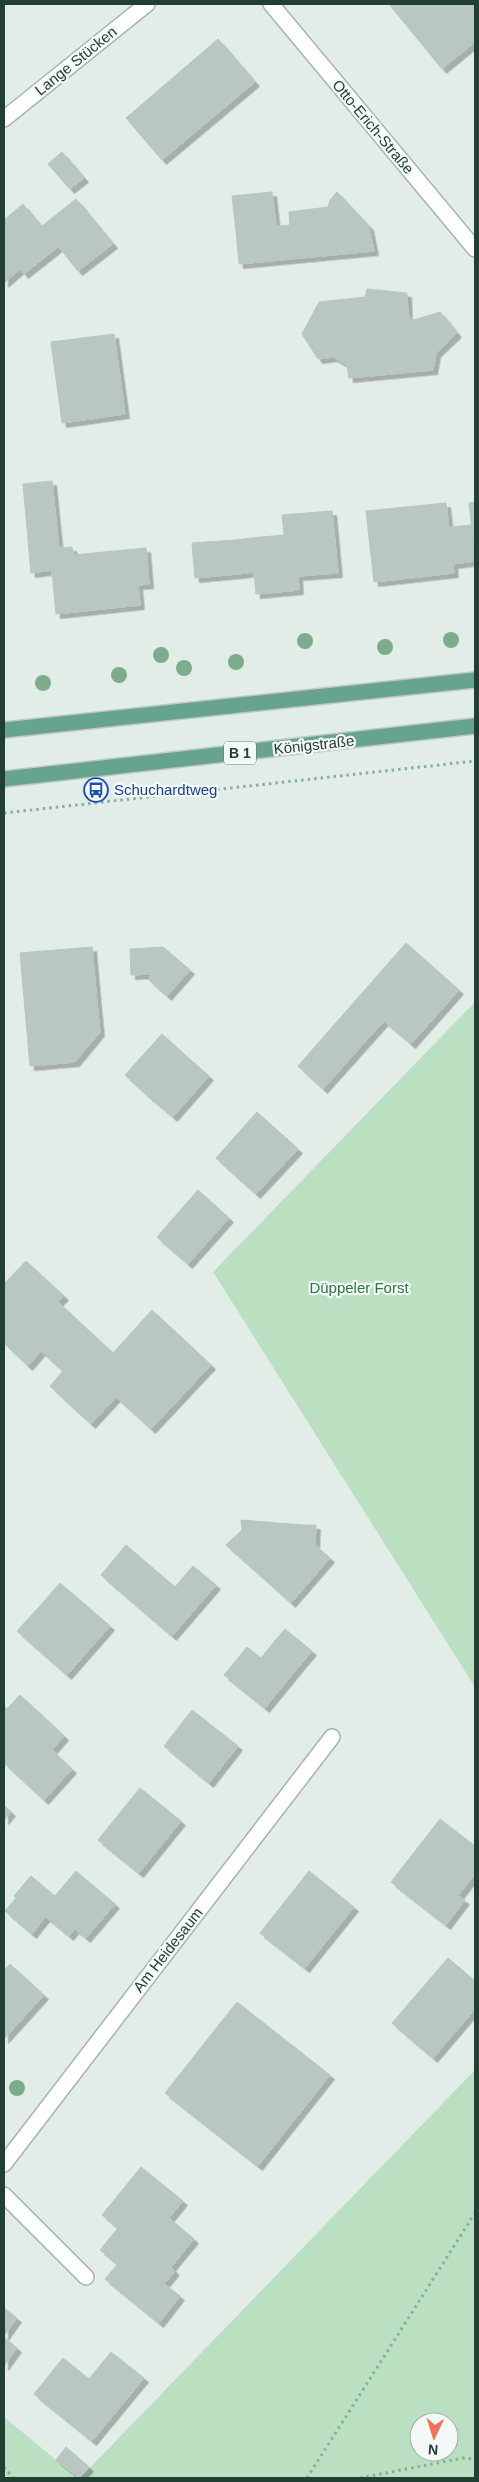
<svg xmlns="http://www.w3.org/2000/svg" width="479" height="2482" viewBox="0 0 479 2482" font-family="Helvetica,sans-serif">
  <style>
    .green { fill: #bbdfc1; fill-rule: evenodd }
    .building { fill: #b8c8c0; stroke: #b5c7be; filter: url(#shadow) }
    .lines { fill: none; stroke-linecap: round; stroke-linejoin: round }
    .lane-casing { stroke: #a5b5ae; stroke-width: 18 }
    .street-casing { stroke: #a5b5ae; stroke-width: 18 }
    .primary-casing { stroke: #c1c9c6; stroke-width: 18 }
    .path { stroke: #82b19e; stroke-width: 3; stroke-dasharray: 2.5 4; stroke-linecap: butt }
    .lane { stroke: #fff; stroke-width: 15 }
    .street { stroke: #fff; stroke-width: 15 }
    .primary { stroke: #66a48e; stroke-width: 15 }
    .tree { fill: #7dac8c }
    .labels { text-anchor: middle; stroke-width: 4.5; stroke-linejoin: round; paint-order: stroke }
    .shield { fill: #f3f9f6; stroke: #61776e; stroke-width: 1 }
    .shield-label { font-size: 14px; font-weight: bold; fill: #223f34 }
    .street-label { font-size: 15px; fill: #223f34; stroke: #f3f9f6 }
    .transit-label { font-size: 15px; fill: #164399; stroke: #f3f9f6; text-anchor: start }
    .park-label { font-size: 15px; fill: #2b7741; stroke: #f3f9f6 }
  </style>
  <defs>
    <filter id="shadow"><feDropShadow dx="4.5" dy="4.5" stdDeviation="0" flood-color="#0004"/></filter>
  </defs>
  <rect width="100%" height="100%" fill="#e2ede7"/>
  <g class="green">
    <polygon points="475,1002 475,1687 213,1272"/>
    <path d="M475,2070V2478H80ZM419,2422H449V2452H419Z"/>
    <polygon points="4,2417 78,2478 4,2478"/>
  </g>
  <g class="building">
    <polygon points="389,4 475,4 475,42 442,69"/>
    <polygon points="218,39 255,82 162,160 126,118"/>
    <polygon points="62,152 84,178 70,189 48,164"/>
    <polygon points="272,192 276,227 236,231 232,196"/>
    <polygon points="337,192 369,226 374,251 239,264 236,231 290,225 289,212 328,207 330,200"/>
    <polygon points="76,199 113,244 78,271 42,226"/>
    <polygon points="23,204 58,247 24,274 4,249 4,220"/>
    <polygon points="4,249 20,269 4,283"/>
    <polygon points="367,289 407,293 408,316 414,320 440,312 457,333 436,353 433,370 349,378 347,365 333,357 318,359 302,334 319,302 365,297"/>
    <polygon points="114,334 125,414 62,423 51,342"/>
    <polygon points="52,481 61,569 31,573 23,484"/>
    <polygon points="475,502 475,557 469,503"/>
    <polygon points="446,503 454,573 374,582 366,511"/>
    <polygon points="332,511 338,573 298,576 299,590 256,594 251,538 284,535 282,515"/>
    <polygon points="472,525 475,561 453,564 449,527"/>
    <polygon points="251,538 254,572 238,574 235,540"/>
    <polygon points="235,540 238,574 195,578 192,543"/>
    <polygon points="72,547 73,555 146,548 149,584 138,585 140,605 56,614 52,571 61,569 59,548"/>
    <polygon points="406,943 459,990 411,1044 384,1021 323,1089 298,1066"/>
    <polygon points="92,947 97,1003 25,1010 20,953"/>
    <polygon points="163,947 190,970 167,996 149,980 151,974 131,975 130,949"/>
    <polygon points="97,1003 100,1032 75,1062 30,1066 25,1010"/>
    <polygon points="162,1034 184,1054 147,1095 125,1075"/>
    <polygon points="184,1054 209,1076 173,1117 147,1095"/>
    <polygon points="257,1112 298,1149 256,1194 216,1158"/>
    <polygon points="198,1190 229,1218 188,1264 157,1237"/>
    <polygon points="26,1261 64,1296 58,1302 113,1353 152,1310 211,1365 151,1429 116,1397 91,1424 50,1386 63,1371 41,1351 28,1366 4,1343 4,1284"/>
    <polygon points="241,1520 303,1525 259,1574 226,1545 242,1530"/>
    <polygon points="303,1525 316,1525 315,1545 330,1558 291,1603 259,1574"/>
    <polygon points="126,1545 175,1587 193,1566 216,1585 172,1636 101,1575"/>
    <polygon points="60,1583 110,1626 88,1651 39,1607"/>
    <polygon points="39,1607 88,1651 67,1675 17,1631"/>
    <polygon points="285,1629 312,1651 301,1664 274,1642"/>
    <polygon points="274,1642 301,1664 265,1708 224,1675 247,1647 261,1658"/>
    <polygon points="20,1695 43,1716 4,1758 4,1706 7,1709"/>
    <polygon points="192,1710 238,1746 209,1783 164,1746"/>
    <polygon points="43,1716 64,1736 52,1750 72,1769 44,1800 4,1763 4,1758"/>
    <polygon points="140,1788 181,1821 139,1873 98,1840"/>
    <polygon points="4,1805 11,1812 4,1820"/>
    <polygon points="440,1819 475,1846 475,1874 458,1896 465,1900 446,1925 391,1882"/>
    <polygon points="76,1871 115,1904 86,1938 75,1929 69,1936 46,1917 43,1920 14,1896 31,1876 55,1896"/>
    <polygon points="309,1871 354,1907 305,1968 260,1933"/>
    <polygon points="16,1898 43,1920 32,1934 5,1911"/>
    <polygon points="448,1958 475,1981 475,2009 433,2058 392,2023"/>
    <polygon points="10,1964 44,1995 4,2039 4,1970"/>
    <polygon points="237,2002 330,2075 258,2166 165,2093"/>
    <polygon points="141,2167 183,2201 169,2218 194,2239 171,2267 175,2271 164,2284 180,2296 159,2323 105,2279 118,2264 100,2250 118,2228 102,2215"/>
    <polygon points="4,2308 17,2318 4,2336"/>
    <polygon points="4,2337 17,2348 4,2366"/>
    <polygon points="111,2352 144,2378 92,2441 34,2394 63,2358 89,2379"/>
    <polygon points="66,2447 89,2467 79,2478 56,2460"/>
  </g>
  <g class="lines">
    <g class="lane-casing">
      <polyline id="lane" points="4,2195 86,2277"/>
    </g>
    <g class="street-casing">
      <g id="street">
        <polyline points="271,4 475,249"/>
        <polyline points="4,119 147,4"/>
        <polyline points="4,2164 332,1737"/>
      </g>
    </g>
    <g class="primary-casing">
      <g id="primary">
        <polyline points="4,730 475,680"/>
        <polyline points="4,779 475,726"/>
      </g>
    </g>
    <g class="path">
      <polyline points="4,813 475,761"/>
      <polyline points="4,2467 13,2478"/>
      <polyline points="307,2478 475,2213"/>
      <polyline points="360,2478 463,2458 475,2459"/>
    </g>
    <use href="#lane" class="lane"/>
    <use href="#street" class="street"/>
    <use href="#primary" class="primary"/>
  </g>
  <g class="tree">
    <circle cx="451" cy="640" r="8"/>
    <circle cx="305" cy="641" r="8"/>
    <circle cx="385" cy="647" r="8"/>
    <circle cx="161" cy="655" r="8"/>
    <circle cx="236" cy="662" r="8"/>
    <circle cx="184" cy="668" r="8"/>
    <circle cx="119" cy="675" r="8"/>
    <circle cx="43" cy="683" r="8"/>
    <circle cx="17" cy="2088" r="8"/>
  </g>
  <defs>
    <g id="bus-ring" transform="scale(1.25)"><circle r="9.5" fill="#f3f9f6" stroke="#1a4fb4" stroke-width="1.5"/><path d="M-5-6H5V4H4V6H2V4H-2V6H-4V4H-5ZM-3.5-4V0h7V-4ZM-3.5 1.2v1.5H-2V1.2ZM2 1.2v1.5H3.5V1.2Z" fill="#1a4fb4"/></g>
  </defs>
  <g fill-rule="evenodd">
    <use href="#bus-ring" x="96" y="790"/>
  </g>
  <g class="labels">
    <rect class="shield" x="224" y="741.5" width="32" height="23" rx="4"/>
    <g class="shield-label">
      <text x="240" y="758">B 1</text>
    </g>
    <g class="street-label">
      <text transform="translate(76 61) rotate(-39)" y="5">Lange Stücken</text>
      <text transform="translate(373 127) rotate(50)" y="5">Otto-Erich-Straße</text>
      <text transform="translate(314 745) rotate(-6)" y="5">Königstraße</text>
      <text transform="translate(168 1950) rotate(-52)" y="5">Am Heidesaum</text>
    </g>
    <g class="transit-label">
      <text x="114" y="795">Schuchardtweg</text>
    </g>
    <g class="park-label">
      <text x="359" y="1293">Düppeler Forst</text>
    </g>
  </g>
  <rect width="479" height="2482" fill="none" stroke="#223f34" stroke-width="10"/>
  <g transform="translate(434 2437) rotate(184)"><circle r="24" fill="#f3f9f6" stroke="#9fafa8"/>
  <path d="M0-4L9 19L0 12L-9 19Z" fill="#f66f58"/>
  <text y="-8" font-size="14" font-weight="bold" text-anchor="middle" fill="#223f34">N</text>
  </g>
</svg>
